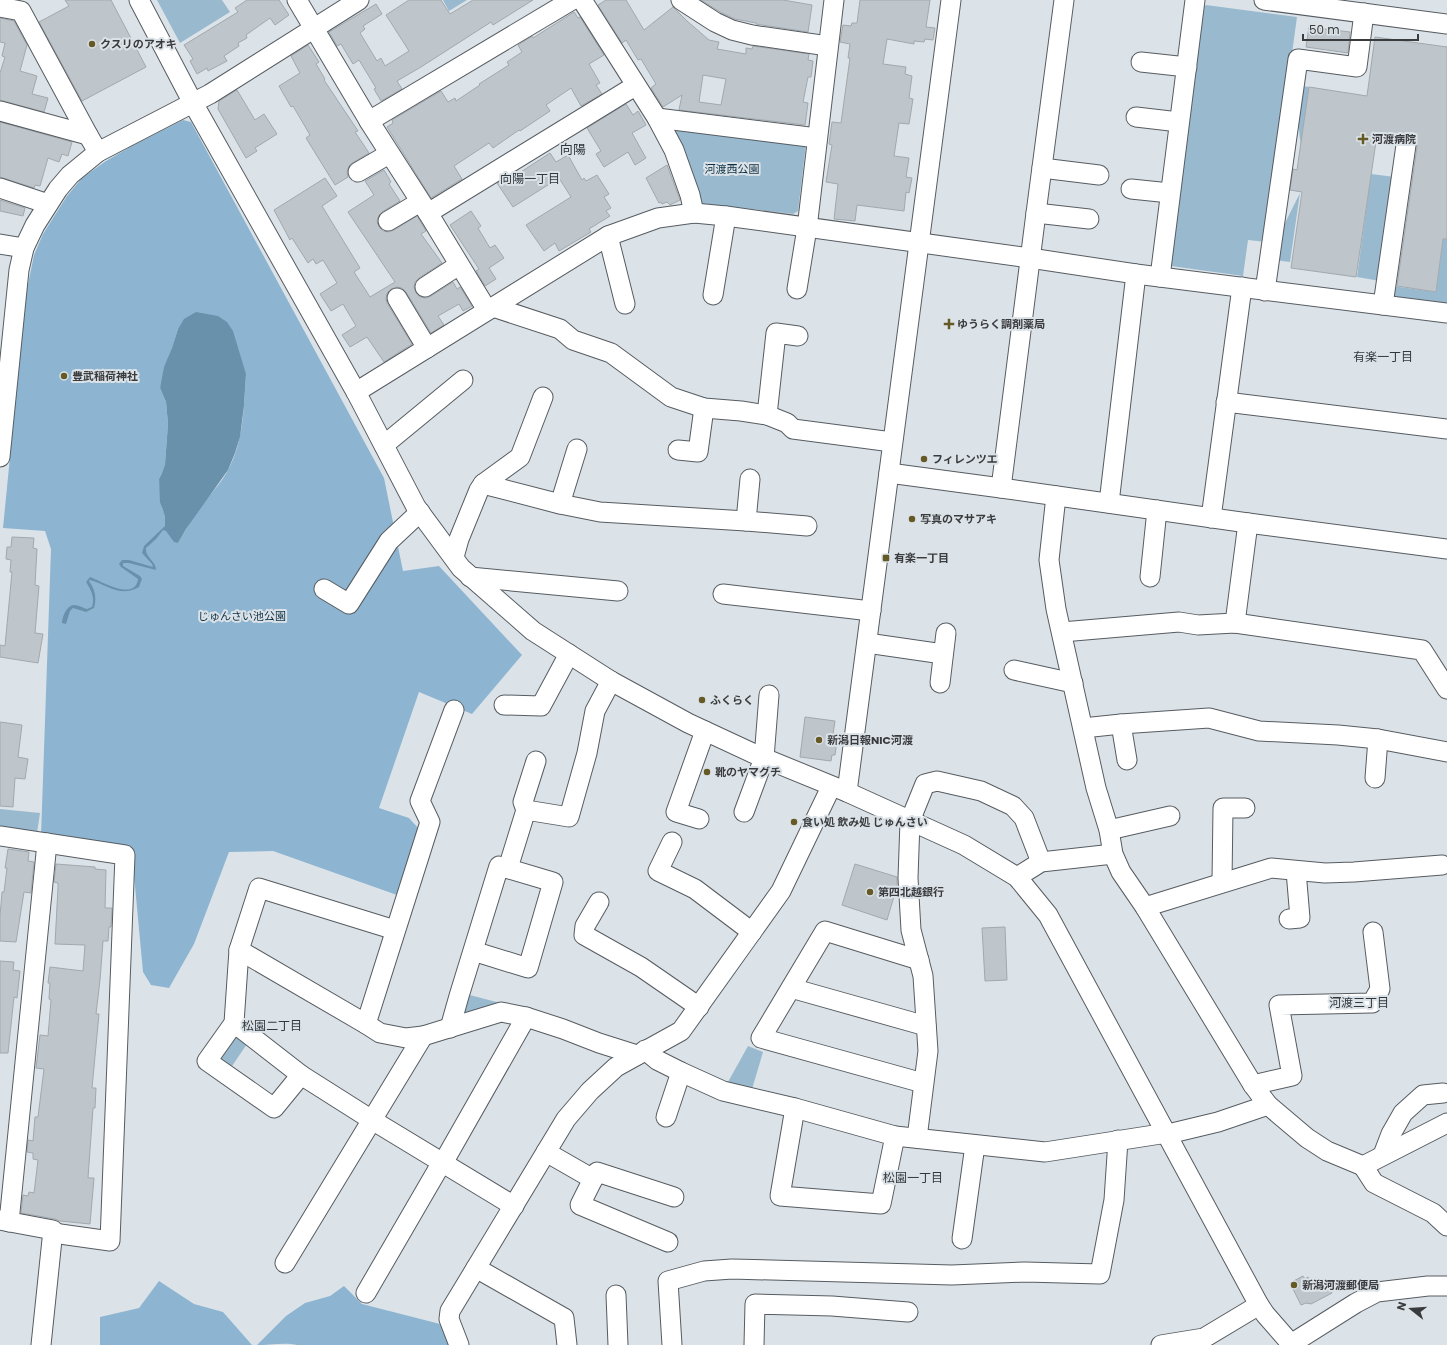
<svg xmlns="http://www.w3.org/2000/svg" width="1447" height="1345" viewBox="0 0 1447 1345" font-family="Poppins,'Noto Sans JP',sans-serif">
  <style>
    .green { fill: #99b9cf }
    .forest { fill: #8db5d1; fill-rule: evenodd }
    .water { fill: #6a91ac }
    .building { fill: #bfc6cb; stroke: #a2a9ae; fill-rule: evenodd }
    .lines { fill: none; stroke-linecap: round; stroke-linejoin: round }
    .minor-casing { stroke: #565c61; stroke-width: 21 }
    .minor { stroke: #fff; stroke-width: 19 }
    .poi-dot { fill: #655926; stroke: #dce3e8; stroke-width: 1.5 }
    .labels { text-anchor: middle; stroke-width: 4; stroke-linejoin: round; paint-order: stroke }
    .poi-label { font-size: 11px; font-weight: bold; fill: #393b3d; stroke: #dce3e8; text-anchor: start }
    .park-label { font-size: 11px; fill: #0e3044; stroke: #dce3e8 }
    .neighbourhood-label { font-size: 12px; fill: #31373b; stroke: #dce3e8 }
    .quarter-label { font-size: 13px; fill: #31373b; stroke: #dce3e8 }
  </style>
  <rect width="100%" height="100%" fill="#dce3e8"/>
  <g class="green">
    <polygon points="157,0 222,0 230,12 180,43"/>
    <polygon points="443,0 467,0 449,11"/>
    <polygon points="1206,5 1297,17 1266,242 1248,240 1243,276 1171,266 1167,261 1200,10"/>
    <path d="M1302,86L1309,87L1301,145C1297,124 1299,107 1302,86Z"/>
    <polygon points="672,123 806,144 798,211 793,214 725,206 703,206 698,201 674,136"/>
    <polygon points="1371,174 1395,177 1380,281 1357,277"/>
    <polygon points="1300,193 1290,262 1274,260 1278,237"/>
    <polygon points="1443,239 1447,239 1447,304 1390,296 1392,286 1436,292"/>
    <polygon points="0,809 40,813 37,833 0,828"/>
    <polygon points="466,994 504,1004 461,1015"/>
    <polygon points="231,1033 249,1041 230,1069 219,1061 217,1053"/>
    <polygon points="748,1046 763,1052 750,1096 723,1091"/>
  </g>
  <g class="forest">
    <path d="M183,120L191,122L384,478L403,571L439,566L522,655L472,714L419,692L379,808L409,818L419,829L397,895L273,851L229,852L194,944L169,988L151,985L143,972L132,854L41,836L51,549L45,531L3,528L26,294L34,255L43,234L67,196L82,178L106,161L132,146ZM178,329L246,374C244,405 244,441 228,470C223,480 214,490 207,499C196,513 186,528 178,543L162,508L159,479L162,473L165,464L168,424L166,402L160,388Z"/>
    <polygon points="159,1281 194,1304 223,1312 252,1345 100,1345 100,1317 139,1308"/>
    <path d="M344,1286L362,1304L444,1325L452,1345H297C286,1342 269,1345 257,1345L286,1316L305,1303L330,1296Z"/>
  </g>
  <path class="water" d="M196,312L218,316L227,322L233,331L246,374L244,406L240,437L235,453L228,470L186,529L178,543L174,542L166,531L163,530L156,539L146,548C145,557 156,561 156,570L129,563H123V566L140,576L142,579L139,587C120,598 108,585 90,580L89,581C95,589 97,598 94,608L86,612L73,608L70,611L66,624L62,623C62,617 67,605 74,605C79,605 83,608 87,609L92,607C95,597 91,590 86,582L90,577C101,581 135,602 138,579L121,567L119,564L122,560H129L153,567L152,564L142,553L144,546L165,526V516L160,502L159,479L162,473L165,464L168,424L166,402L160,388L164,367L172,348L178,329L184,319Z"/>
  <g class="building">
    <polygon points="65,0 111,0 146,67 82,101 39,22 69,6"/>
    <polygon points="247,0 279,0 289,15 275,25 270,18 246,35 247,38 238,43 239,46 224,56 227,61 208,71 207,68 197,74 190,61 193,59 184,45 238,12 235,8"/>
    <polygon points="409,0 441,0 450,14 473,0 533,0 493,25 491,22 421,67 397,81 402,89 381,101 374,89 376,88 359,60 353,64 341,44 337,46 329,32 376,4 382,14 363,26 365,29 360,33 377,61 381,58 385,66 409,51 386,15"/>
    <path d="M606,0H626L644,30L673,7L687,21L709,40L719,42L717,49L746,54V48L752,49L753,46L809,54L808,60L813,61L811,77H808L803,102L808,103L805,125L679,110L682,95L663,107L651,88L656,84L641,59L638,60L626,40L622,43L598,5ZM703,75L726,79L721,105L699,102Z"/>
    <polygon points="701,0 783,0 812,5 808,32 756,24 756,23 735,19 722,13"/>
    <polygon points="860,0 930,0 926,27 935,28 933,40 925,39 924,42 914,41 914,44 887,39 883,64 906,67 905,74 912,76 909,98 913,99 909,124 899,123 894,156 909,158 906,177 912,178 909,193 906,192 904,211 857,205 855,221 834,219 838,184 826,182 832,145 829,144 832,122 841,123 850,58 848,58 850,44 840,42 843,25 851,26 852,23 857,23"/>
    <polygon points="574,12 578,18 580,17 604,55 589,64 600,83 596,85 602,94 581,106 571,88 546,105 550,111 520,131 519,130 493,148 489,143 454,166 462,179 431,198 387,127 393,123 392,120 441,91 448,102 455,98 456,101 480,85 479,84 509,65 507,62 522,52 518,45 532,36 533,38"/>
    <polygon points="0,18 14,21 27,45 20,71 37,76 32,94 48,98 44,112 0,100 0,73 5,57 2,56 5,43 0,42"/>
    <polygon points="1309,27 1350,32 1348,53 1306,47"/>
    <polygon points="1375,37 1447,47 1447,239 1443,239 1436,292 1397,286 1417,147 1416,141 1412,136 1408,134 1402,135 1398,138 1377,135 1356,277 1291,268 1302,192 1290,190 1293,169 1297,170 1309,87 1367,96"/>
    <polygon points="308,45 319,62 316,64 325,79 324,80 358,131 355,132 369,153 352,163 349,166 347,172 348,177 335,185 306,138 310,135 293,106 291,107 279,86 300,73 291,56"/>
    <polygon points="237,90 255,120 264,114 277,134 255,148 257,151 246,158 218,109 219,101"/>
    <polygon points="626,104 633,115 638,111 646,125 632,133 646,158 635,165 628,152 604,167 596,154 601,151 587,128"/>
    <polygon points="0,122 72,142 68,156 62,154 59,162 48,158 40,186 35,185 34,188 0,177"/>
    <polygon points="550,153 556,162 568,155 582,180 584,178 586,181 597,175 609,194 604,197 611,208 606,211 610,216 589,229 591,232 559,251 555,243 544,251 526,225 571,197 559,178 513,207 497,183 508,177 510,179"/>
    <polygon points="667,165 680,200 670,205 667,202 662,204 661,202 659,203 646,178"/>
    <polygon points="384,170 391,182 389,184 400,201 382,212 379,215 377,221 379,227 383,231 389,232 394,230 417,216 426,231 421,234 442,263 419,278 415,282 414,287 416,293 420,297 426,298 431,296 453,282 457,289 460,287 472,306 463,311 459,304 438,316 444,325 431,333 406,292 402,288 397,287 391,289 387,293 386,299 387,303 412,344 384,362 367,337 350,347 342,335 356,326 343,304 331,311 320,294 337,283 323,260 316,264 313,259 308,263 292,238 290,240 274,210 325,178 337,196 322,206 360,268 354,272 370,297 395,282 348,212 374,195 365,181"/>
    <polygon points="0,200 25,208 23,216 0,211"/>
    <polygon points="471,211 481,226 478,228 490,248 495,245 504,258 489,268 496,279 485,286 476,271 479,269 450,225"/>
    <polygon points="12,537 34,538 33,548 37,549 35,585 39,586 35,633 43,634 38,663 0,657 0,645 5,646 12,572 10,572 11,560 6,559 7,547 11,547"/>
    <polygon points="805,717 835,721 833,734 838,734 835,755 832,755 831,761 800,757"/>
    <polygon points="0,722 22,725 18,757 28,759 25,779 15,778 13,807 0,806"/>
    <polygon points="8,849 29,852 28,861 34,862 31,893 24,892 16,942 0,941 0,916 2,892 4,892 7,868 5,868"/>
    <polygon points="56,864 95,867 95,869 106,870 105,908 112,908 111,927 109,927 108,941 103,941 100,980 96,1014 99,1014 92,1088 96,1088 95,1108 93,1108 88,1178 94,1178 90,1224 60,1221 55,1219 21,1213 23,1195 28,1196 29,1192 34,1193 38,1160 33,1159 33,1153 27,1152 28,1140 33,1141 35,1117 38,1117 44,1069 36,1068 40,1035 48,1036 51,1000 49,999 50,983 48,983 50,967 83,971 85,945 55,944 58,888 58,883 54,882"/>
    <polygon points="855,864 897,877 897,886 887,920 842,905"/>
    <polygon points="1005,927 1007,980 985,981 982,928"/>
    <polygon points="0,961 14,962 13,970 20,971 17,998 14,997 8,1053 0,1053"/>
    <polygon points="1303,1276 1305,1279 1308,1277 1310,1281 1316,1278 1318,1282 1325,1279 1332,1293 1311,1304 1306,1303 1301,1305 1290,1283"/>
  </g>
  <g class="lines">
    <g class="minor-casing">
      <g id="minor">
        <polyline points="139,0 193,103 356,392 416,507 461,568 533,631 611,681 688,723 759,756 847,792 964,845 1017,877 1048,915 1259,1305 1265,1314 1292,1345"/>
        <polyline points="297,0 369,121 428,213 487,310"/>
        <polyline points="582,0 657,118 674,150 690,195 694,213"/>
        <polyline points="681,0 715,22 732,30 752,35 828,46"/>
        <polyline points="1264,0 1447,24"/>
        <polyline points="0,7 21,11 88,135 98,152"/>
        <polyline points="1141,62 1187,67"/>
        <polyline points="0,111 88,135"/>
        <polyline points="1136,117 1179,122"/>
        <polyline points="657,118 817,138"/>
        <polyline points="369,121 572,0"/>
        <polyline points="1042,168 1099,175"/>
        <polyline points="358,172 389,154"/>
        <polyline points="0,188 48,204"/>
        <polyline points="1131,189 1170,193"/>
        <polyline points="428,213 635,86"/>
        <polyline points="1036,213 1089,219"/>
        <polyline points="388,221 420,202"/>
        <polyline points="608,236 625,304"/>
        <polyline points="0,244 24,248"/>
        <polyline points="1160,277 1195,0"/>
        <polyline points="425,287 459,265"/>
        <polyline points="797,289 807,228 834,0"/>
        <polyline points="1265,291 1298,59 1357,67 1364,13"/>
        <polyline points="713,295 726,216"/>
        <polyline points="397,298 427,348"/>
        <polyline points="1383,305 1406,145"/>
        <polyline points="493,307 560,329 573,340 611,353 671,397 704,408 741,411 767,415 787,423 793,429 892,442"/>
        <polyline points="356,392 608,236 658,218 694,213 726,216 1030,258 1136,274 1447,313"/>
        <polyline points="1226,402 1447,429"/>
        <polyline points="767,415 776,333 798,336"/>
        <polyline points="384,445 463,380"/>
        <polyline points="678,450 698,452 704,408"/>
        <polyline points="0,457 19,270 24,248 35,225 58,189 70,175 98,152 210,94 359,0"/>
        <polyline points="889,473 1001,488 1248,523 1447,549"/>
        <polyline points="483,484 520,457 543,397"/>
        <polyline points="1001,488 1036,213 1064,0"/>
        <polyline points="1056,496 1049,560 1056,609 1096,788 1109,830 1113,854 1121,872 1145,907 1253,1085 1268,1105 1307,1138 1327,1151 1363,1166 1447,1123"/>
        <polyline points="1109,503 1136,274"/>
        <polyline points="560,504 577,449"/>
        <polyline points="1211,518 1242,287"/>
        <polyline points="746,521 750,479"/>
        <polyline points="454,557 459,539 479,490 483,484 560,504 600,512 746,521 807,526"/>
        <polyline points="470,577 618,591"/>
        <polyline points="1150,577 1157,510"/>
        <polyline points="324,589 349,604 389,541 420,512"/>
        <polyline points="723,594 871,611"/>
        <polyline points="1235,623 1248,523"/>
        <polyline points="1062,632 1179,622 1198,625 1235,623 1422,650 1447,689"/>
        <polyline points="867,643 943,654"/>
        <polyline points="1014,670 1073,683"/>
        <polyline points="940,683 946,633"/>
        <polyline points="504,705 541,706 569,654"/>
        <polyline points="1121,724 1127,760"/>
        <polyline points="1083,728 1121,724 1209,718 1259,731 1338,735 1378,739 1447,752"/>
        <polyline points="1375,778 1378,739"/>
        <polyline points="847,792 951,0"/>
        <polyline points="526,810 523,802 536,761"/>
        <polyline points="744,812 764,758 769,695"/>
        <polyline points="699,819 676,812 705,731"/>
        <polyline points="1109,830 1170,816"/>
        <polyline points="0,836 125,855 110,1241 53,1233"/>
        <polyline points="672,842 658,871 695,889 752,932"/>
        <polyline points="508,868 526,810 569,817 587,753 595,711 611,681"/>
        <polyline points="1017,877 1041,862 1113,854"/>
        <polyline points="1222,882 1223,808 1245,808"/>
        <polyline points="599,902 585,926 584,935 641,967 699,1007"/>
        <polyline points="1145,907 1271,868 1325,873 1354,872 1442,865"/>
        <polyline points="1289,919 1300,918 1296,871"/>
        <polyline points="395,930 259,888 239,950 234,1023 207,1061 274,1108 301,1075 372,1120 514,1206"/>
        <polyline points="239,950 366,1024 430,822 420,801 454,710"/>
        <polyline points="919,960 825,931 761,1038 923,1083"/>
        <polyline points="791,988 926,1026"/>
        <polyline points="234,1023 301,1075"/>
        <polyline points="366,1024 380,1033 406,1038 423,1036 501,1012 526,1017 563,1029 599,1043 637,1055"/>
        <polyline points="450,1028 459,996 499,866 553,882 528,968 473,951"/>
        <polyline points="645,1050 657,1060 681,1072 723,1091 795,1108 895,1136 1045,1152 1167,1133"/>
        <polyline points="1253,1085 1292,1076 1279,1005 1372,1003 1380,989 1373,932"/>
        <polyline points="795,1108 780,1196 881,1204 895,1136"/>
        <polyline points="666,1117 681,1072"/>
        <polyline points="1168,1134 1218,1122 1268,1105"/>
        <polyline points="917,1138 928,1051 923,976 911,930 908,878 910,821 925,784 937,781 981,791 1013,806 1024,818 1041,862"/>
        <polyline points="546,1152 593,1179 597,1172 674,1197"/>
        <polyline points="1383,1155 1391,1134 1403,1113 1423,1095 1443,1093"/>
        <polyline points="1363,1166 1374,1183 1433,1213 1447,1226"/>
        <polyline points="593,1179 580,1205 668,1242"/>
        <polyline points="0,1220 53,1230 41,1345"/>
        <polyline points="9,1222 47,843"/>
        <polyline points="962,1239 975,1145"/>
        <polyline points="285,1263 423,1036"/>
        <polyline points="476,1268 564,1318 567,1345"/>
        <polyline points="366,1293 438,1169 443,1163 526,1017"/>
        <polyline points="616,1295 618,1345"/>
        <polyline points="1291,1344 1356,1303 1377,1292 1428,1286 1447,1286"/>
        <polyline points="459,1345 449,1319 450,1311 566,1119 590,1091 616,1067 681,1031 781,891 831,787"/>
        <polyline points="672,1345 668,1281 704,1271 732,1269 952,1275 1025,1272 1100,1274 1114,1200 1118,1140"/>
        <polyline points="754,1345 755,1304 832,1306 908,1312"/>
        <polyline points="1161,1345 1204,1338 1259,1305"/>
      </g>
    </g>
    <use href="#minor" class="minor"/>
  </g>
  <g class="poi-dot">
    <circle cx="92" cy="44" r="4"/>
    <path d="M1361 133h4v4h4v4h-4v4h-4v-4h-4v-4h4z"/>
    <path d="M947 318h4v4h4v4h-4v4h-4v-4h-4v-4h4z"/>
    <circle cx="64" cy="376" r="4"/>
    <circle cx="924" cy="459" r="4"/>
    <circle cx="912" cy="519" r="4"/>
    <rect x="882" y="554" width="8" height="8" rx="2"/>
    <circle cx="702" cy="700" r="4"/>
    <circle cx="819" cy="740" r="4"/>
    <circle cx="707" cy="772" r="4"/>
    <circle cx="794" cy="822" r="4"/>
    <circle cx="870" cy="892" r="4"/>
    <circle cx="1294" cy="1285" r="4"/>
  </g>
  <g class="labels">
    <g class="poi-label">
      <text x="100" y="48">クスリのアオキ</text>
      <text x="1372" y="143">河渡病院</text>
      <text x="957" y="328">ゆうらく調剤薬局</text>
      <text x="72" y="380">豊武稲荷神社</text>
      <text x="932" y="463">フィレンツエ</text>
      <text x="920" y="523">写真のマサアキ</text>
      <text x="894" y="562">有楽一丁目</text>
      <text x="710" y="704">ふくらく</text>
      <text x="827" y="744">新潟日報NIC河渡</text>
      <text x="715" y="776">靴のヤマグチ</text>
      <text x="802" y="826">食い処 飲み処 じゅんさい</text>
      <text x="878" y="896">第四北越銀行</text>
      <text x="1302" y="1289">新潟河渡郵便局</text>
    </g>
    <g class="park-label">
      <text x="732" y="173">河渡西公園</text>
      <text x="242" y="620">じゅんさい池公園</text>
    </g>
    <g class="neighbourhood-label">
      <text x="530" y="183">向陽一丁目</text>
      <text x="1383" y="361">有楽一丁目</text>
      <text x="1359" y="1007">河渡三丁目</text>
      <text x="272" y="1030">松園二丁目</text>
      <text x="913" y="1182">松園一丁目</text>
    </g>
    <g class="quarter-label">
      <text x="573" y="154">向陽</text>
    </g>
  </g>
  <g transform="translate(1411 1309) rotate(287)" stroke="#dce3e8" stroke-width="3" paint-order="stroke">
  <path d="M0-3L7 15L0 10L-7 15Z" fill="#393b3d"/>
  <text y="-6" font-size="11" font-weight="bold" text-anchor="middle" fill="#393b3d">N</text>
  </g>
  <path d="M1303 34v6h115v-6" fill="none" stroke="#393b3d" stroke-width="2"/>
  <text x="1309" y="34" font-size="12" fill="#393b3d" stroke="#dce3e8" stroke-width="3" paint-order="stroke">50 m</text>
</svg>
